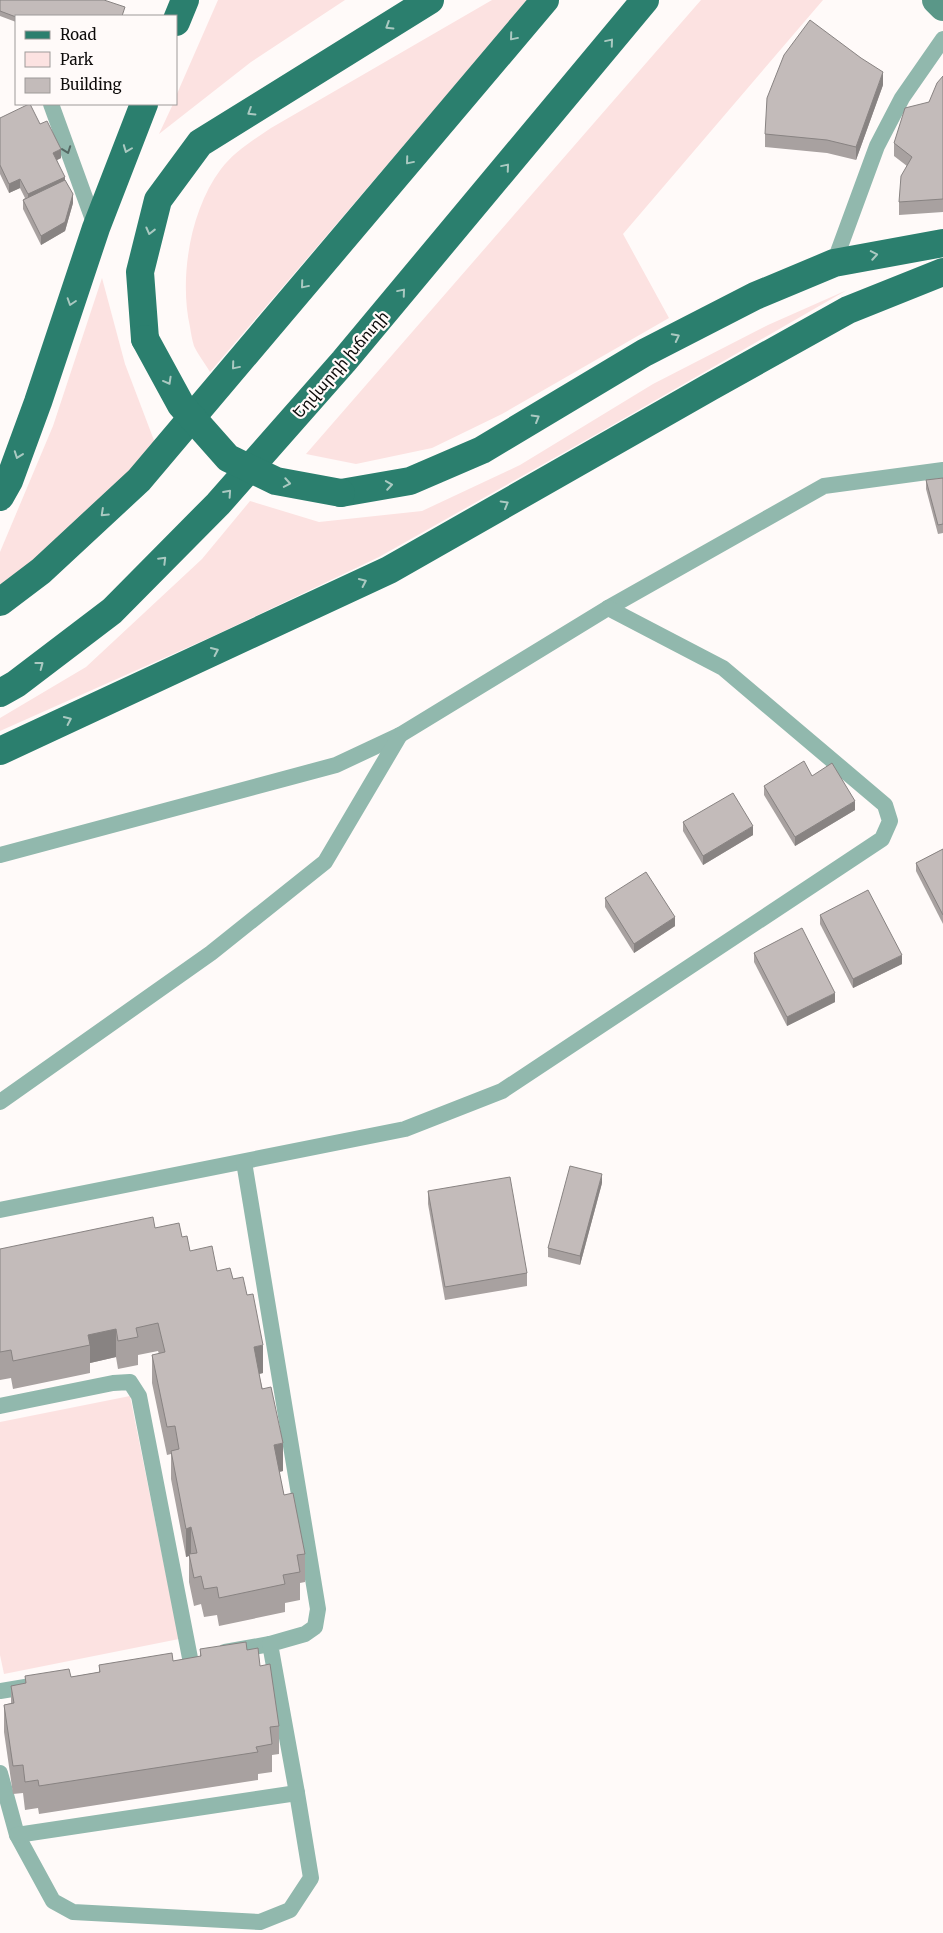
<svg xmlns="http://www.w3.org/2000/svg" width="943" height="1933" viewBox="0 0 943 1933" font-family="Merriweather,'Noto Sans Armenian',serif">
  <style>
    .green { fill: #fce2e1 }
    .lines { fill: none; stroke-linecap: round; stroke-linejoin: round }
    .lane { stroke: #91b8ad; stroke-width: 16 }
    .secondary { stroke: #5a9788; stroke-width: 28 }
    .primary { stroke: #2b7f6e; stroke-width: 28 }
    .primary-bridge { stroke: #2b7f6e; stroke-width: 28 }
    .wall { fill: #a8a1a0 }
    .shaded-wall { fill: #888382 }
    .building { fill: #c3bbba; stroke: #888382 }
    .oneway { stroke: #aac9c1 }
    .oneway2 { stroke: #566a64 }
    .labels { text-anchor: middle; stroke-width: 4.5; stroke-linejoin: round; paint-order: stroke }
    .street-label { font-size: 16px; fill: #0d0b0a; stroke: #fffaf9 }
  </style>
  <rect width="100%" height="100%" fill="#fffaf9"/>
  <g class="green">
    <polygon points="218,0 345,0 251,62 159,134 173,104 176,104 176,96"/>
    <path d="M492,0H528L210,372C205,363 198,355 194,346C192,340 191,333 190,327C179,278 190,210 221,169C234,152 253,140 271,128Z"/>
    <polygon points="701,0 823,0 623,234 669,318 502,414 432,448 356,464 306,454"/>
    <path d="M102,278L125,364L155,443C110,497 55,544 0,587V552L53,426Z"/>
    <polygon points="847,290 602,431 379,557 220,633 0,731 0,718 86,667 202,559 250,501 319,522 422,511 520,465 653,384 768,325"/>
    <polygon points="130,1396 179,1639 4,1674 0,1655 0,1422"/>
  </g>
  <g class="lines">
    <g class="lane">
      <polyline points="51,104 96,228"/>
      <polyline points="834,263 877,146 902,98 943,39"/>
      <polyline points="0,855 336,765 400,735 608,608 824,486 943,470"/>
      <polyline points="0,1102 211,953 325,862 400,735"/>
      <polyline points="0,1210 405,1129 502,1091 882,839 890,821 885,805 723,668 608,608"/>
      <polyline points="0,1406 113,1383 130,1382 139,1396 190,1658"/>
      <polyline points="225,1652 270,1644"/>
      <polyline points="0,1691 31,1686"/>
      <polyline points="0,1773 17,1835 53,1901 73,1912 260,1922 290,1910 311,1878 297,1793"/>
      <polyline points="17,1835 297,1793 270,1644 305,1634 315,1627 318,1609 244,1162"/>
    </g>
    <polyline class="secondary" points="936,0 943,7"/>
    <g class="primary">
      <polyline points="176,22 185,0"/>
      <polyline points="145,339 140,272 158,200 200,143 430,0"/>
      <polyline points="341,493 410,481 482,450 644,353 755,296 834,263 943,243"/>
      <polyline points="0,497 9,481 38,402 96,228 144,104"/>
      <polyline points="0,602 41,571 139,480 545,0"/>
      <polyline points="0,693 16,684 112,611 218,504 344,361 645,0"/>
      <polyline points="0,751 389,570 710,387 848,310 943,272"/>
    </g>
    <polyline class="primary-bridge" points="145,339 181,405 228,458 276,481 341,493"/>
  </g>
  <g class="wall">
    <polygon points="0,0 125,12 16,16 16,22 0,16"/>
    <polygon points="943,76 943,212 899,215 899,202 907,166 894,156 894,143 929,102"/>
    <polygon points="883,85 856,160 827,153 765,147 765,134"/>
    <polygon points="0,118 40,124 61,158 57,160 73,203 65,231 41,245 23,209 23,200 25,198 20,188 9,193 0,174"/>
    <polygon points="943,478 943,533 938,534 926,489 926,480"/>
    <polygon points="812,776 855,810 795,846 764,795 764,786"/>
    <polygon points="683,822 753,835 703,865 683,831"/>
    <polygon points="943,849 943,924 916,871 916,863"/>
    <polygon points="605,898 675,926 634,953 605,907"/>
    <polygon points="820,915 902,964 853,988 820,924"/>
    <polygon points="754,953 835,1002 787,1026 754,962"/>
    <polygon points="602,1183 580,1265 548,1257 548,1248"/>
    <polygon points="428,1191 527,1273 527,1286 445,1300 428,1204"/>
    <polygon points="155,1228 182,1237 190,1251 217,1271 233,1279 263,1373 259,1374 283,1471 279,1472 284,1495 305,1554 305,1582 300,1583 300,1600 285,1603 285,1612 219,1626 217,1615 204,1617 201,1604 194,1606 189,1582 189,1556 186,1557 171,1479 171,1454 167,1455 152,1383 152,1355 159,1354 158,1351 138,1355 138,1365 118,1369 116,1357 90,1363 90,1373 13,1389 11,1378 0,1380 0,1249"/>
    <polygon points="200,1649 247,1650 260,1666 279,1726 279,1754 272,1755 272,1772 258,1774 258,1780 39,1814 38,1808 25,1810 23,1793 13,1794 4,1732 4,1705 11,1703 11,1686 25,1683 25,1676 71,1677 99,1672 99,1665 173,1661 200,1657"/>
  </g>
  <g class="shaded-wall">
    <polygon points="883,72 883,85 856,160 856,147"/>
    <polygon points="61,149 61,158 53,162 53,153"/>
    <polygon points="65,177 65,186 28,203 28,194"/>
    <polygon points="20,179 20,188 9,193 9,184"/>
    <polygon points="73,194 73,203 65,231 41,245 41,236"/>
    <polygon points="855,801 855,810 795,846 795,837"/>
    <polygon points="753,826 753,835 703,865 703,856"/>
    <polygon points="675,917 675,926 634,953 634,944"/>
    <polygon points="902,955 902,964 853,988 853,979"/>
    <polygon points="835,993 835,1002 787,1026 787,1017"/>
    <polygon points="602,1174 602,1183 580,1265 580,1256"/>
    <polygon points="116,1329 116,1357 90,1363 90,1345 88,1335"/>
    <polygon points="263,1345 263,1373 254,1375 254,1347"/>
    <polygon points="283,1443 283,1471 274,1473 274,1445"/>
    <polygon points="191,1527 191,1555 186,1557 186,1529"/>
  </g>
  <g class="building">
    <polygon points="0,0 104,0 125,7 122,16 16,16 16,17 0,11"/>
    <polygon points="810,20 861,58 883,72 856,147 827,140 765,134 767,98 784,55"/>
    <polygon points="943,76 943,199 899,202 901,176 912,157 894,143 905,108 929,102 937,83"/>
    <polygon points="29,104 30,104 40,124 47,121 61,149 53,153 65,177 28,194 20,179 9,184 0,165 0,118"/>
    <polygon points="65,180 73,194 65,222 41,236 23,200"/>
    <polygon points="943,478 943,524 938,525 926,480"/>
    <polygon points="804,761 812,776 832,763 855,801 795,837 764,786"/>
    <polygon points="733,793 753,826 703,856 683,822"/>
    <polygon points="943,849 943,915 916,863"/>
    <polygon points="646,872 675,917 634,944 605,898"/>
    <polygon points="868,890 902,955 853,979 820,915"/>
    <polygon points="802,928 835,993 787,1017 754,953"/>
    <polygon points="570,1166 602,1174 580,1256 548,1248"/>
    <polygon points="510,1177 527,1273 445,1287 428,1191"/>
    <polygon points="153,1217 155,1228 179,1223 182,1237 187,1236 190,1251 212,1246 217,1271 230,1268 233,1279 243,1277 247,1295 253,1294 263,1345 254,1347 262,1389 271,1387 283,1443 274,1445 284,1495 293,1493 305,1554 297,1555 300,1572 283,1575 285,1584 219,1598 217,1587 204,1589 201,1576 194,1578 189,1554 197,1553 191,1527 186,1529 171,1451 179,1449 175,1426 167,1427 152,1355 165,1352 158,1323 136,1328 138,1337 118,1341 116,1329 88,1335 90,1345 13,1361 11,1350 0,1352 0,1249"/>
    <polygon points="246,1642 247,1650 258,1648 260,1666 270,1664 279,1726 270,1727 272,1744 256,1747 258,1752 39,1786 38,1780 25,1782 23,1765 13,1766 4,1705 14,1703 11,1686 26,1683 25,1676 69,1669 71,1677 100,1672 99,1665 172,1653 173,1661 201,1656 200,1649"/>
  </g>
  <defs><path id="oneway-chevron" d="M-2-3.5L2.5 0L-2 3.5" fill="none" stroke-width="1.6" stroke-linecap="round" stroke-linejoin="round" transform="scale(1.25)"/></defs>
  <g class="oneway">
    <use href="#oneway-chevron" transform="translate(389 26) rotate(148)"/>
    <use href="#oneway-chevron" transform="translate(513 37) rotate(130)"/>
    <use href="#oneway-chevron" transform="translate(610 42) rotate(-50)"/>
    <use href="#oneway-chevron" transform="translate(251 112) rotate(148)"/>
    <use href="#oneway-chevron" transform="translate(127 149) rotate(111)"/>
    <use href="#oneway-chevron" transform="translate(409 161) rotate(130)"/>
    <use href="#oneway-chevron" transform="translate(506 167) rotate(-50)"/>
    <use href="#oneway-chevron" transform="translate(150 231) rotate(104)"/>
    <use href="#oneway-chevron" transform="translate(874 255) rotate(-10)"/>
    <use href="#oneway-chevron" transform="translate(304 285) rotate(130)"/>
    <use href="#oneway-chevron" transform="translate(402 292) rotate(-50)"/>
    <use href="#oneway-chevron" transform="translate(71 302) rotate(108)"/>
    <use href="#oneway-chevron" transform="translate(676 337) rotate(-27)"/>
    <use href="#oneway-chevron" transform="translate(235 366) rotate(130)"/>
    <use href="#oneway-chevron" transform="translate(168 381) rotate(61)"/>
    <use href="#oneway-chevron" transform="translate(536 418) rotate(-30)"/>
    <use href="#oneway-chevron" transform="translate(18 455) rotate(110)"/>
    <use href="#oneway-chevron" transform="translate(287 483) rotate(10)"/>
    <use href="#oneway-chevron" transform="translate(389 485) rotate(-9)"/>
    <use href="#oneway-chevron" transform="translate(228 493) rotate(-48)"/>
    <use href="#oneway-chevron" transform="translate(505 504) rotate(-30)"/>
    <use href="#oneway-chevron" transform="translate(104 513) rotate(137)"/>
    <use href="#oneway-chevron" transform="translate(163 560) rotate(-45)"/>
    <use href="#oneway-chevron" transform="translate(363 582) rotate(-25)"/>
    <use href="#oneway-chevron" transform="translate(215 651) rotate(-25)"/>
    <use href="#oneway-chevron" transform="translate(40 665) rotate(-37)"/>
    <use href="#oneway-chevron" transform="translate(68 720) rotate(-25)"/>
  </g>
  <use class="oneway2" href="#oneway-chevron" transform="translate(67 150) rotate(70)"/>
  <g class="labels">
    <g class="street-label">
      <text transform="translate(340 364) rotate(-49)" y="6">Եղվարդի խճուղի</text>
    </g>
  </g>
  <rect x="15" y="15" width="162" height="90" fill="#fffaf9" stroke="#9e9a99"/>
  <rect x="25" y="31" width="25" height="8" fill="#2b7f6e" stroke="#9e9a99"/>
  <text x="60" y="40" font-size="15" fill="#0d0b0a">Road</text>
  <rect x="25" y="52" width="25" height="15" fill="#fce2e1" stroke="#9e9a99"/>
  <text x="60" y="65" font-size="15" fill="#0d0b0a">Park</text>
  <rect x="25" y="78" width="25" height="15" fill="#c3bbba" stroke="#9e9a99"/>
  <text x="60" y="90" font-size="15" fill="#0d0b0a">Building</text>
</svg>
